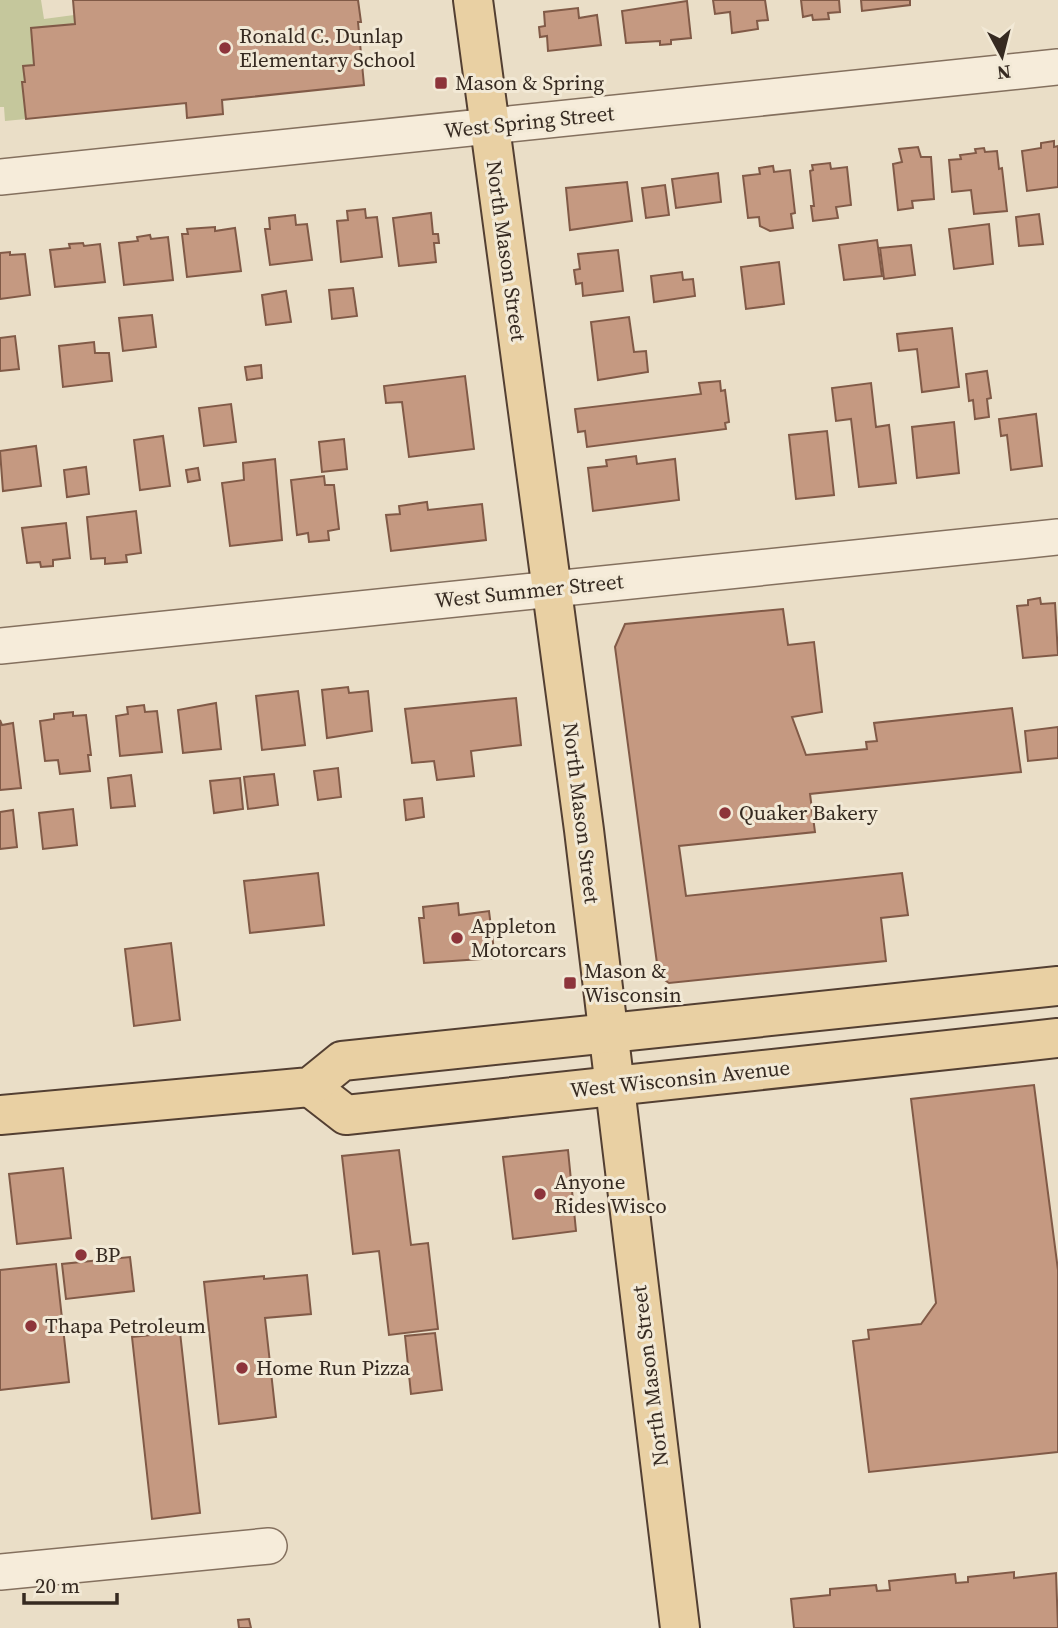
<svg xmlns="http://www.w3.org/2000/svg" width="1058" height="1628" viewBox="0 0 1058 1628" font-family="'Source Serif 4',serif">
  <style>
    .green { fill: #c5c79c }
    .building { fill: #c59981; stroke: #815a47; stroke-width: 2 }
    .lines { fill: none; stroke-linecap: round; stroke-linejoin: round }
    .minor-casing { stroke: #84705e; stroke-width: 38 }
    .major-casing { stroke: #533f32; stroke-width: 42 }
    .minor { stroke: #f6ecda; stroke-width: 35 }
    .major { stroke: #e9d0a3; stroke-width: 38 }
    .poi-dot { fill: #8d343a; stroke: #f2e9d6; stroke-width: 2.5 }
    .labels { text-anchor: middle; stroke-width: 6; stroke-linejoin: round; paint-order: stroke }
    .poi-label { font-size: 21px; fill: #362a21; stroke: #f2e9d6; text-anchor: start }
    .street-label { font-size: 21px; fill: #362a21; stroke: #f2e9d6 }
  </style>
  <rect width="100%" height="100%" fill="#eadec7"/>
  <polygon class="green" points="0,0 41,0 44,19 74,15 75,24 31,28 34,65 24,66 25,82 23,83 26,119 5,121 4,107 0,107"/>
  <g class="building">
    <polygon points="73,0 358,0 361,22 358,22 364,85 222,100 223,114 187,118 186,103 26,119 22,82 25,82 23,66 34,65 31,28 75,24"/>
    <polygon points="713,0 765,0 768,20 757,21 758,29 732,33 730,12 715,14"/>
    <polygon points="801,0 839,0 840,12 828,13 829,19 813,20 812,15 803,17"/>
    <polygon points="861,0 910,0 910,5 862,11"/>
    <polygon points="687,1 691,38 671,40 671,44 660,45 660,41 626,43 622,11"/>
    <polygon points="578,8 579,18 597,15 601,45 548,51 547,36 540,37 539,27 545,26 544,12"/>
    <polygon points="1054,141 1054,147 1058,146 1058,187 1027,191 1022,151 1041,148 1041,143"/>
    <polygon points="918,147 921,157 931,157 934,199 912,201 913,208 898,210 893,164 902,162 899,149"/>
    <polygon points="984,148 985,152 997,151 999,169 1002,168 1007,211 974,214 971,190 952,192 949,160 961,159 960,155 976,153 975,149"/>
    <polygon points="830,163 831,169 847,167 851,205 836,207 838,218 813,221 811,206 814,206 810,171 813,170 812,165"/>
    <polygon points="773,166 774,172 790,170 795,213 791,214 793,228 770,231 760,226 759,217 748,218 743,176 760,174 759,168"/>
    <polygon points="718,173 721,202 676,208 672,179"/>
    <polygon points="627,182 632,221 570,230 566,188"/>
    <polygon points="665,185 669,215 646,218 642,188"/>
    <polygon points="365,209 366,218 377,217 382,257 341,262 337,221 348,220 347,211"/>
    <polygon points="431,213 433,234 438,234 439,243 434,243 436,262 399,266 393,218"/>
    <polygon points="1039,214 1043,244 1019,246 1016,217"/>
    <polygon points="295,215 296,225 307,224 312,260 270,265 265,229 270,229 269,218"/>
    <polygon points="989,224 993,264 954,269 949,229"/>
    <polygon points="215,227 215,231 235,228 241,271 187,277 182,234 188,234 187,229"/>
    <polygon points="150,235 151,239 168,237 173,280 124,285 119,243 138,241 137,237"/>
    <polygon points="877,240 882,276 844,280 839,245"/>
    <polygon points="83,243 84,246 100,244 105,282 55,287 50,250 70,248 69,244"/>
    <polygon points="911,245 915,275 884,279 880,248"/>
    <polygon points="618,250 623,291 583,296 582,283 576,284 574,270 580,269 578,254"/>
    <polygon points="10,252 10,255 25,254 30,295 0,299 0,253"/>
    <polygon points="779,262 784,304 746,309 741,267"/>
    <polygon points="682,272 683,280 693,279 695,296 654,302 651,276"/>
    <polygon points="353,288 357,316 332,319 329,290"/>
    <polygon points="286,291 291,322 266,325 262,295"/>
    <polygon points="152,315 156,347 123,351 119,318"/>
    <polygon points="629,317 634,352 646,351 648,372 598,380 591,322"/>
    <polygon points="952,328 959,387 922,392 917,349 899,351 897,334"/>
    <polygon points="15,336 19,369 0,371 0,338"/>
    <polygon points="94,342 95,353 109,353 112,381 63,387 59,346"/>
    <polygon points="261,365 262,378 247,380 245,367"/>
    <polygon points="987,371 991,398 987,399 989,417 975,419 973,400 969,401 966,374"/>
    <polygon points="465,376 474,449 409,457 402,402 386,403 384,386"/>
    <polygon points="720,381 721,391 725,390 729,422 725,423 726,429 587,447 585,431 578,432 575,409 701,394 699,383"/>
    <polygon points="871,383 876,427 889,425 896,483 859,487 851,419 836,421 832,388"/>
    <polygon points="231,404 236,442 204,446 199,408"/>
    <polygon points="1036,414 1042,466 1011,470 1007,435 1001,436 999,419"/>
    <polygon points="954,422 959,473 917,478 912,427"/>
    <polygon points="827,431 834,495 796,499 789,435"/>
    <polygon points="163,436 170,486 140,490 134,440"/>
    <polygon points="344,439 347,469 322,472 319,442"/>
    <polygon points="36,446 41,486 3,491 0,451"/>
    <polygon points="636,456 637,464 675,459 679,500 593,511 588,468 607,466 606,460"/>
    <polygon points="275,459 282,540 230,546 222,483 244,480 243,463"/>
    <polygon points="86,467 89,494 67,497 64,470"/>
    <polygon points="198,468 200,480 188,482 186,470"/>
    <polygon points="324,476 325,485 334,485 339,529 328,531 329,540 309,542 308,533 297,535 291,480"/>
    <polygon points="427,502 428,510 482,504 486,540 391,551 386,515 400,514 399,506"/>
    <polygon points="136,511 141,553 126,555 127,562 105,564 105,558 91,559 87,517"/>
    <polygon points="66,523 70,558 53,560 53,566 41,567 40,562 27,563 22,528"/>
    <polygon points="1040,598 1041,604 1055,603 1058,655 1023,658 1017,606 1028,605 1028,600"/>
    <polygon points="783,609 788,645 814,642 822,712 792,717 806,755 867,749 866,742 877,741 874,723 1012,708 1021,772 810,794 815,832 679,846 686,896 902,873 908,915 881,918 886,961 669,983 659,976 658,971 615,647 625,624"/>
    <polygon points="348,687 349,693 368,691 372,731 327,738 322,690"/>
    <polygon points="298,691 305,745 262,750 256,696"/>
    <polygon points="516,698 521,745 471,751 474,776 437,780 434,761 412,763 405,709"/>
    <polygon points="216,703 221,749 183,753 178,710"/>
    <polygon points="144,705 145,712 157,711 162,752 120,756 116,716 128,714 127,707"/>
    <polygon points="73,712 73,716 86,715 91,755 88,755 90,771 60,774 58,760 45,761 40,721 54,719 54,714"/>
    <polygon points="0,720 2,725 13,723 21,788 0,790"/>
    <polygon points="1058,727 1058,758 1028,761 1025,731"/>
    <polygon points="338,768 341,797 318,800 314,771"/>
    <polygon points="274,774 278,805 248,809 244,777"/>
    <polygon points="131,775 135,806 111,808 108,778"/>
    <polygon points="240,778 243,809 214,813 210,781"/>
    <polygon points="422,798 424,817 406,820 404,800"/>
    <polygon points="73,809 77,845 43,849 39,813"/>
    <polygon points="13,810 17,847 0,849 0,812"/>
    <polygon points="318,873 324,925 250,933 244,881"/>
    <polygon points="458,903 459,915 489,911 495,958 424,963 419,918 424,918 423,907"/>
    <polygon points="171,943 180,1020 134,1026 125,949"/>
    <polygon points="1034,1085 1058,1270 1058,1452 869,1472 853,1341 869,1339 868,1330 921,1324 936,1303 911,1099"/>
    <polygon points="399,1150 411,1245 428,1243 438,1329 389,1335 379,1251 353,1254 342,1156"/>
    <polygon points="568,1150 576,1231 513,1239 503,1157"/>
    <polygon points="63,1168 71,1238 17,1244 9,1174"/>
    <polygon points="130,1257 134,1291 66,1299 62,1264"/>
    <polygon points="56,1264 69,1382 0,1390 0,1270"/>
    <polygon points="307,1275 311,1314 265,1318 276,1417 219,1424 204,1282 264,1276 264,1279"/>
    <polygon points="180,1332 200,1513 152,1519 132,1337"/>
    <polygon points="435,1333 442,1390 411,1394 405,1336"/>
    <polygon points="1014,1572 1014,1578 1056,1573 1058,1628 794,1628 791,1599 830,1595 830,1589 876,1585 877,1591 890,1590 889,1581 955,1574 956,1583 968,1582 968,1577"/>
    <polygon points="249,1619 251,1628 239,1628 238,1620"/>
  </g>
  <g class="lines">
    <g class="minor-casing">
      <g id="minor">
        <polyline points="0,177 1058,67"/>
        <polyline points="0,646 1058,537"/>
        <polyline points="0,1572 269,1546"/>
      </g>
    </g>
    <g class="major-casing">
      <g id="major">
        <polyline points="473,0 584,830 680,1628"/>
        <polyline points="310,1087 346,1115 1058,1038"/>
        <polyline points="0,1115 310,1087 342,1061 1058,986"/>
      </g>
    </g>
    <use href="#minor" class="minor"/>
    <use href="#major" class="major"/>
  </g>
  <g class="poi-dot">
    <circle cx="225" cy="48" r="7"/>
    <rect x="434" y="76" width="14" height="14" rx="3.5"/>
    <circle cx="725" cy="813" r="7"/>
    <circle cx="457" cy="938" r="7"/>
    <rect x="563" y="976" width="14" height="14" rx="3.5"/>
    <circle cx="540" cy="1194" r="7"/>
    <circle cx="81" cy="1255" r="7"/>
    <circle cx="31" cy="1326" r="7"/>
    <circle cx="242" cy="1368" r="7"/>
  </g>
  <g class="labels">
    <g class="poi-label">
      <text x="239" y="43">Ronald C. Dunlap<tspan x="239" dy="24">Elementary School</tspan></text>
      <text x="455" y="90">Mason &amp; Spring</text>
      <text x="739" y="820">Quaker Bakery</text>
      <text x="471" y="933">Appleton<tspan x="471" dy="24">Motorcars</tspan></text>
      <text x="584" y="978">Mason &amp;<tspan x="584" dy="24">Wisconsin</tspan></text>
      <text x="554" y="1189">Anyone<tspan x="554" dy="24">Rides Wisco</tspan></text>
      <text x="95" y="1262">BP</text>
      <text x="45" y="1333">Thapa Petroleum</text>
      <text x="256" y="1375">Home Run Pizza</text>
    </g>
    <g class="street-label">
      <text transform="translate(529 122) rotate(-6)" y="7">West Spring Street</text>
      <text transform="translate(506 251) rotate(82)" y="7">North Mason Street</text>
      <text transform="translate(529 591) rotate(-6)" y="7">West Summer Street</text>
      <text transform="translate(581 813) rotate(83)" y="7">North Mason Street</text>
      <text transform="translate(680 1079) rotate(-6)" y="7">West Wisconsin Avenue</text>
      <text transform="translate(650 1376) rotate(-97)" y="7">North Mason Street</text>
    </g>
  </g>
  <g transform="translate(1002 56) rotate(173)" stroke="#f2e9d6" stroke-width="5" paint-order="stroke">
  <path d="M0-5L12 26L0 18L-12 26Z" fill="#362a21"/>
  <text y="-10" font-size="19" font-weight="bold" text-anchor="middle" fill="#362a21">N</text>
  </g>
  <path d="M24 1593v10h93v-10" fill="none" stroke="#362a21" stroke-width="3.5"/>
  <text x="35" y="1593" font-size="21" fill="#362a21" stroke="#f2e9d6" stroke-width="5" paint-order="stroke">20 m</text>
</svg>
